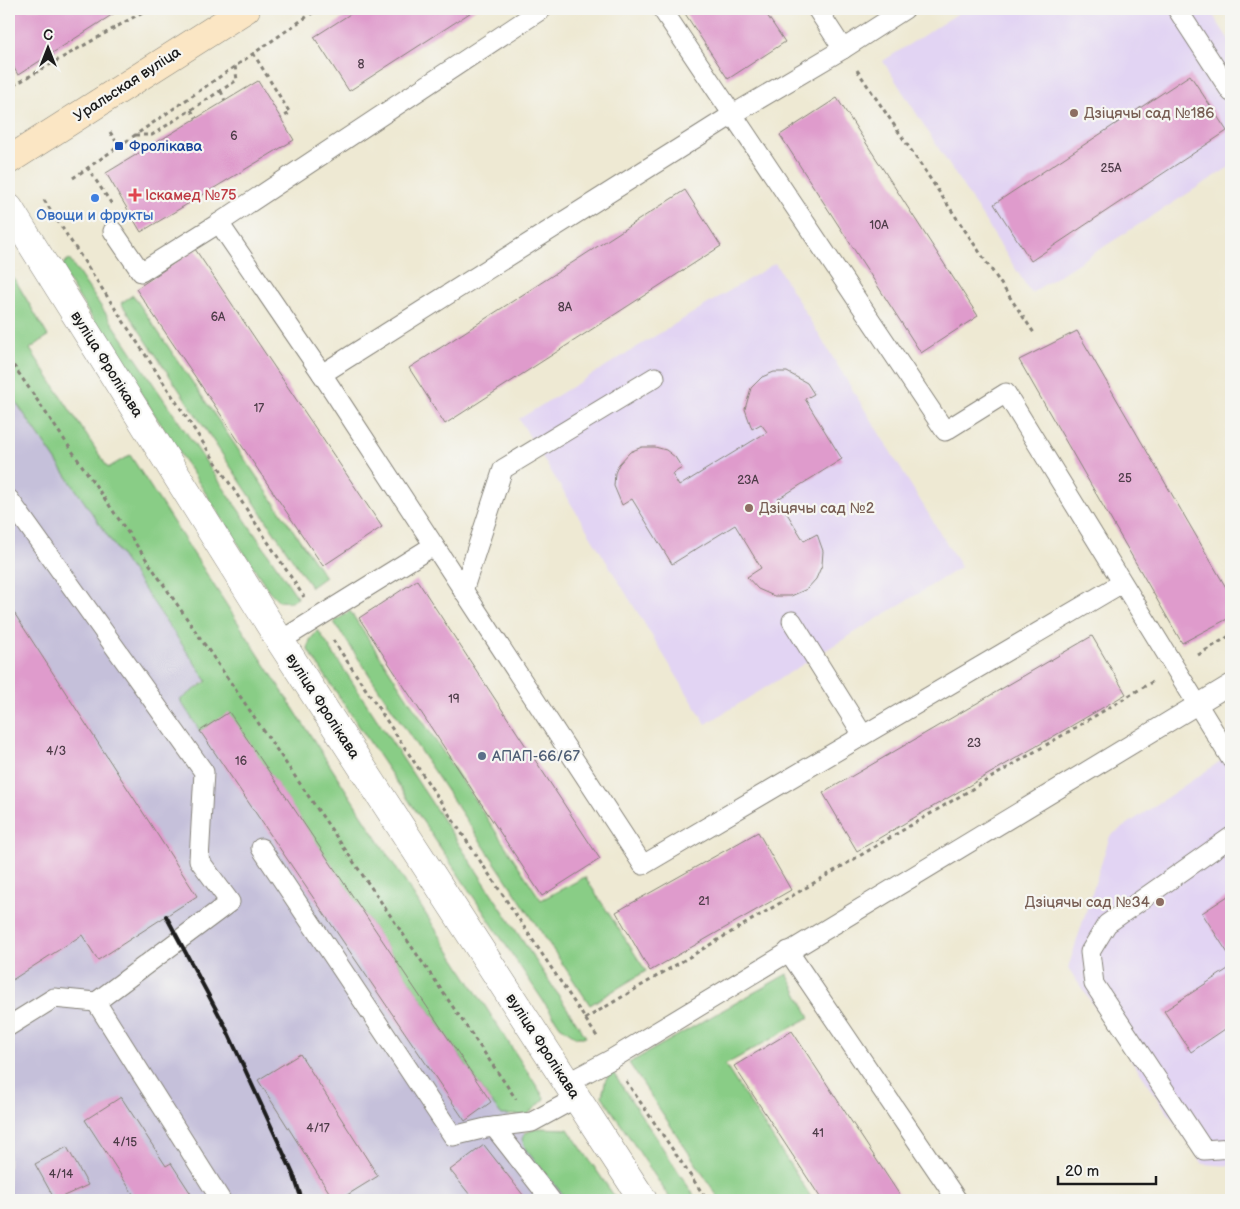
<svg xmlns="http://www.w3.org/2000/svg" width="1240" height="1209" viewBox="0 0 1240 1209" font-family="'Balsamiq Sans',sans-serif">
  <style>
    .built { fill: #e2d4f3 }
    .industrial { fill: #c5c0da }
    .green { fill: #89cd86; stroke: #527451 }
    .building { fill: #df9bcc }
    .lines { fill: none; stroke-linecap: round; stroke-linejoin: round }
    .lane-casing { stroke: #858278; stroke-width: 21 }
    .street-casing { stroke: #858278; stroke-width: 29 }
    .secondary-casing { stroke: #858278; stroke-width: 29 }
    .path { stroke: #858278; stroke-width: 3; stroke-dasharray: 4 4; stroke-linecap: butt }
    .lane { stroke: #fff; stroke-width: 19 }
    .street { stroke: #fff; stroke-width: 28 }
    .secondary { stroke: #fbe6c4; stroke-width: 28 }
    .rail { stroke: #1c1c1c; stroke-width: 4 }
    .education-dot { fill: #8d6e63; stroke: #f6f6f2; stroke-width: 2 }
    .transit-dot { fill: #1a4fb4; stroke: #f6f6f2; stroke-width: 2 }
    .health-dot { fill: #e0444e; stroke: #f6f6f2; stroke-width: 2 }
    .shop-dot { fill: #3f7fe0; stroke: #f6f6f2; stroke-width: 2 }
    .service-dot { fill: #5c6f8a; stroke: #f6f6f2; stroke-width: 2 }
    .labels { text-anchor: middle; stroke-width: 4.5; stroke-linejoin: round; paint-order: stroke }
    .number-label { font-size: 12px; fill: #4d3c48 }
    .street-label { font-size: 15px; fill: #1c1c1c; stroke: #f6f6f2 }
    .education-label { font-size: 15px; fill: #785e54; stroke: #f6f6f2; text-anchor: start }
    .transit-label { font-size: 15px; fill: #164399; stroke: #f6f6f2; text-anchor: start }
    .health-label { font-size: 15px; fill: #be3a42; stroke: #f6f6f2; text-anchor: start }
    .shop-label { font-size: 15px; fill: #366cbe; stroke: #f6f6f2 }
    .service-label { font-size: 15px; fill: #4e5e75; stroke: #f6f6f2; text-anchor: start }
  </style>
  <rect width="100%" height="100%" fill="#f6f6f2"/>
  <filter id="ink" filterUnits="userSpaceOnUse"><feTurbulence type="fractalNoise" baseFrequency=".02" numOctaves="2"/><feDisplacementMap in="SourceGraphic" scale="10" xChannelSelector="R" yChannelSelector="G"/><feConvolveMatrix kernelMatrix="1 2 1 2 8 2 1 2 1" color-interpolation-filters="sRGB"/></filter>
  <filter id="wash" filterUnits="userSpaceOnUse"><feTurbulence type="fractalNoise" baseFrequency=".0096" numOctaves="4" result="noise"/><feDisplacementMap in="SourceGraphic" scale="20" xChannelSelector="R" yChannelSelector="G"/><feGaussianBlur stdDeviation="1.12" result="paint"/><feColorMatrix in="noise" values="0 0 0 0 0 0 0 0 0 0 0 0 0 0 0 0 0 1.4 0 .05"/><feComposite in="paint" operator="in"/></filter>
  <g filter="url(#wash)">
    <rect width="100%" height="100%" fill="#eee9d3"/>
    <g class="built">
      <polygon points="965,9 1209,9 1231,43 1231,166 1031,293 883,61"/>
      <polygon points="775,263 961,567 706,724 519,419"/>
      <polygon points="1231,754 1231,1166 1203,1164 1068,968 1110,836"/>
    </g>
    <polygon class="industrial" points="9,392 207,680 180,700 201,731 229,712 491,1102 518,1123 533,1145 582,1200 9,1200"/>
    <g class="green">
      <polygon points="69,259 298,598 291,602 279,601 269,591 65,276 63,264"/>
      <polygon points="14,278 48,336 30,349 108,468 130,455 545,1099 527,1115 502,1115 491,1102 229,713 200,731 180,700 207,681 9,392 9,282"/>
      <polygon points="133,295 325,577 311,587 121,303"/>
      <polygon points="350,611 541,900 585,877 646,971 590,1005 334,622"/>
      <polygon points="318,630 586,1037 576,1037 560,1026 308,650 310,640"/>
      <polygon points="787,974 810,1017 725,1065 813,1200 720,1200 629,1063"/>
      <polygon points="612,1071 697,1200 671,1200 602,1096 606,1079"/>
      <polygon points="538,1128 568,1129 617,1200 567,1200 526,1150 522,1139 525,1133"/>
    </g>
    <g id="blocks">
      <g class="building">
        <polygon points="9,9 121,9 18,75 9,59"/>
        <polygon points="358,9 476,9 349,91 314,37"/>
        <polygon points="682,9 763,9 785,42 728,79"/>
        <polygon points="1190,75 1227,131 1031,261 994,204"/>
        <polygon points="258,81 294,140 141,232 106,173"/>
        <polygon points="837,98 978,316 921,353 780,135"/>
        <polygon points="685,190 721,246 445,424 409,368"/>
        <polygon points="195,249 382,527 323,566 136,289"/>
        <polygon points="1077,331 1231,596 1231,617 1182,643 1019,360"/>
        <polygon points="774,372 787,372 807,383 814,394 805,399 842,459 778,499 804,541 817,534 823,551 822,565 816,579 807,589 791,596 774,596 758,589 747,577 761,568 735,525 672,564 632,499 622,505 614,486 615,473 619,464 630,452 642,447 655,447 666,450 675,457 682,468 672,474 679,486 767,432 761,424 752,429 745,409 751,388 762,377"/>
        <polygon points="417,580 600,859 542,896 359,618"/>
        <polygon points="9,605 197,896 98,960 82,935 9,982"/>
        <polygon points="1092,636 1126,694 857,851 823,793"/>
        <polygon points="229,712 491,1102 465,1121 200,731"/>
        <polygon points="758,832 791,890 650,971 616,912"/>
        <polygon points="1231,894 1231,958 1202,913"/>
        <polygon points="1231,967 1231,1025 1191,1052 1164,1011"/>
        <polygon points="792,1031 903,1200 822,1200 734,1066"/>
        <polygon points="300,1054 378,1176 339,1200 334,1200 258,1080"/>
        <polygon points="121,1097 166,1166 171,1163 195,1200 137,1200 85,1120"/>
        <polygon points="484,1145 527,1200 474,1200 450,1170"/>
        <polygon points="67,1147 88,1185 55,1200 35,1164"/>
      </g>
    </g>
  </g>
  <g filter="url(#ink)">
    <use href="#blocks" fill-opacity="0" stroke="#858278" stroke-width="1"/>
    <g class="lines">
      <g class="lane-casing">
        <g id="lane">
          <polyline points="542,9 219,223 322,374 643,865 1122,583"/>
          <polyline points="662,9 945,431 1006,393 1231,759"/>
          <polyline points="817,9 843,49"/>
          <polyline points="1177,9 1231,92"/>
          <polyline points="113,231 141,272 219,223"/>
          <polyline points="322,374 732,115 843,49 905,9"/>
          <polyline points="9,499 204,772 199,860 230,902 96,1002 221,1200"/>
          <polyline points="463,591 503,469 655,377"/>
          <polyline points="792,621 863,735"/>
          <polyline points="280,641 433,546"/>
          <polyline points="1231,837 1107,924 1090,952 1094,984 1204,1150 1231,1148"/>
          <polyline points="261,848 453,1136 486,1128 532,1122 576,1098"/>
          <polyline points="788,951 957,1200"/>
          <polyline points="9,1026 54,998 96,1002"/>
          <polyline points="567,1083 612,1059 1231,684"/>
          <polyline points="494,1127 551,1200"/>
        </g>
      </g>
      <g class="street-casing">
        <polyline id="street" points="9,208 280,641 643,1200"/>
      </g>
      <g class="secondary-casing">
        <polyline id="secondary" points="9,160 246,9"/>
      </g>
      <g class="path">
        <polyline points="51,53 55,61"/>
        <polyline points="253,53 290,113 281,118"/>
        <polyline points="857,70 1034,333"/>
        <polyline points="9,78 14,85 148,9"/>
        <polyline points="221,91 225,101"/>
        <polyline points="191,110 196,118"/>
        <polyline points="110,132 119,146"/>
        <polyline points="135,135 152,135 237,80 235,66"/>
        <polyline points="87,167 113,206"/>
        <polyline points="73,178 318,9"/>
        <polyline points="44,200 304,597"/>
        <polyline points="9,359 516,1099"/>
        <polyline points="333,640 598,1038"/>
        <polyline points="1198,655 1231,635"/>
        <polyline points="585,1019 1152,682"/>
        <polyline points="626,1081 707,1200"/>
      </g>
      <use href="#lane" class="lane"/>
      <use href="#street" class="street"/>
      <use href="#secondary" class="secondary"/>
      <polyline class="rail" points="166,916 225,1026 294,1176 302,1200"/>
    </g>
  </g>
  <g class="education-dot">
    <circle cx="1074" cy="113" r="5"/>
    <circle cx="749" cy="508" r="5"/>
    <circle cx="1160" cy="902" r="5"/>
  </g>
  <rect class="transit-dot" x="114" y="141" width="10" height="10" rx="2.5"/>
  <path class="health-dot" d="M132.5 187.5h5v5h5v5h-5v5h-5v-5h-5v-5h5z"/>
  <circle class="shop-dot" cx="95" cy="198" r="5"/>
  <circle class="service-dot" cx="482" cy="756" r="5"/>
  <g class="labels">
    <g class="number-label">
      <text x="361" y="68">8</text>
      <text x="234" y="140">6</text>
      <text x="1111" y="172">25А</text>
      <text x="879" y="229">10А</text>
      <text x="565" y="311">8А</text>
      <text x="218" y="321">6А</text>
      <text x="259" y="412">17</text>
      <text x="1125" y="482">25</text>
      <text x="748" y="484">23А</text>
      <text x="454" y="703">19</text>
      <text x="974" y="747">23</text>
      <text x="56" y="755">4/3</text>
      <text x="241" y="765">16</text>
      <text x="704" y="905">21</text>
      <text x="318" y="1132">4/17</text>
      <text x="818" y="1137">41</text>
      <text x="125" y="1146">4/15</text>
      <text x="61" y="1178">4/14</text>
    </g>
    <g class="street-label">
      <text transform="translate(127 84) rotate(-33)" y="5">Уральская вуліца</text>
      <text transform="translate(107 364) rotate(58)" y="5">вуліца Фролікава</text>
      <text transform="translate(323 706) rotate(57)" y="5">вуліца Фролікава</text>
      <text transform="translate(543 1046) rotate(57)" y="5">вуліца Фролікава</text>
    </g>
    <g class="education-label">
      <text x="1084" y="118">Дзіцячы сад №186</text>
      <text x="759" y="513">Дзіцячы сад №2</text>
      <text x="1150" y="907" text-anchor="end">Дзіцячы сад №34</text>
    </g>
    <g class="transit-label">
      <text x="129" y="151">Фролікава</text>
    </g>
    <g class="health-label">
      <text x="145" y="200">Іскамед №75</text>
    </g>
    <g class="shop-label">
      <text x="95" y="220">Овощи и фрукты</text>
    </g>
    <g class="service-label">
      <text x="492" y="761">АПАП-66/67</text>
    </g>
  </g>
  <rect width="1240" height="1209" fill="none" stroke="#f6f6f2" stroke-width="30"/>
  <g transform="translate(48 48)" stroke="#f6f6f2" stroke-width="4" paint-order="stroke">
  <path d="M0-4L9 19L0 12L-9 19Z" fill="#1c1c1c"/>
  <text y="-8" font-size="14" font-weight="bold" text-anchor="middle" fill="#1c1c1c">С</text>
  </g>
  <path d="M1058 1176v8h98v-8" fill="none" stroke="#1c1c1c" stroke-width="2.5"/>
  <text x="1065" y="1176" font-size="15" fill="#1c1c1c" stroke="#f6f6f2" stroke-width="4" paint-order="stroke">20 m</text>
</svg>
